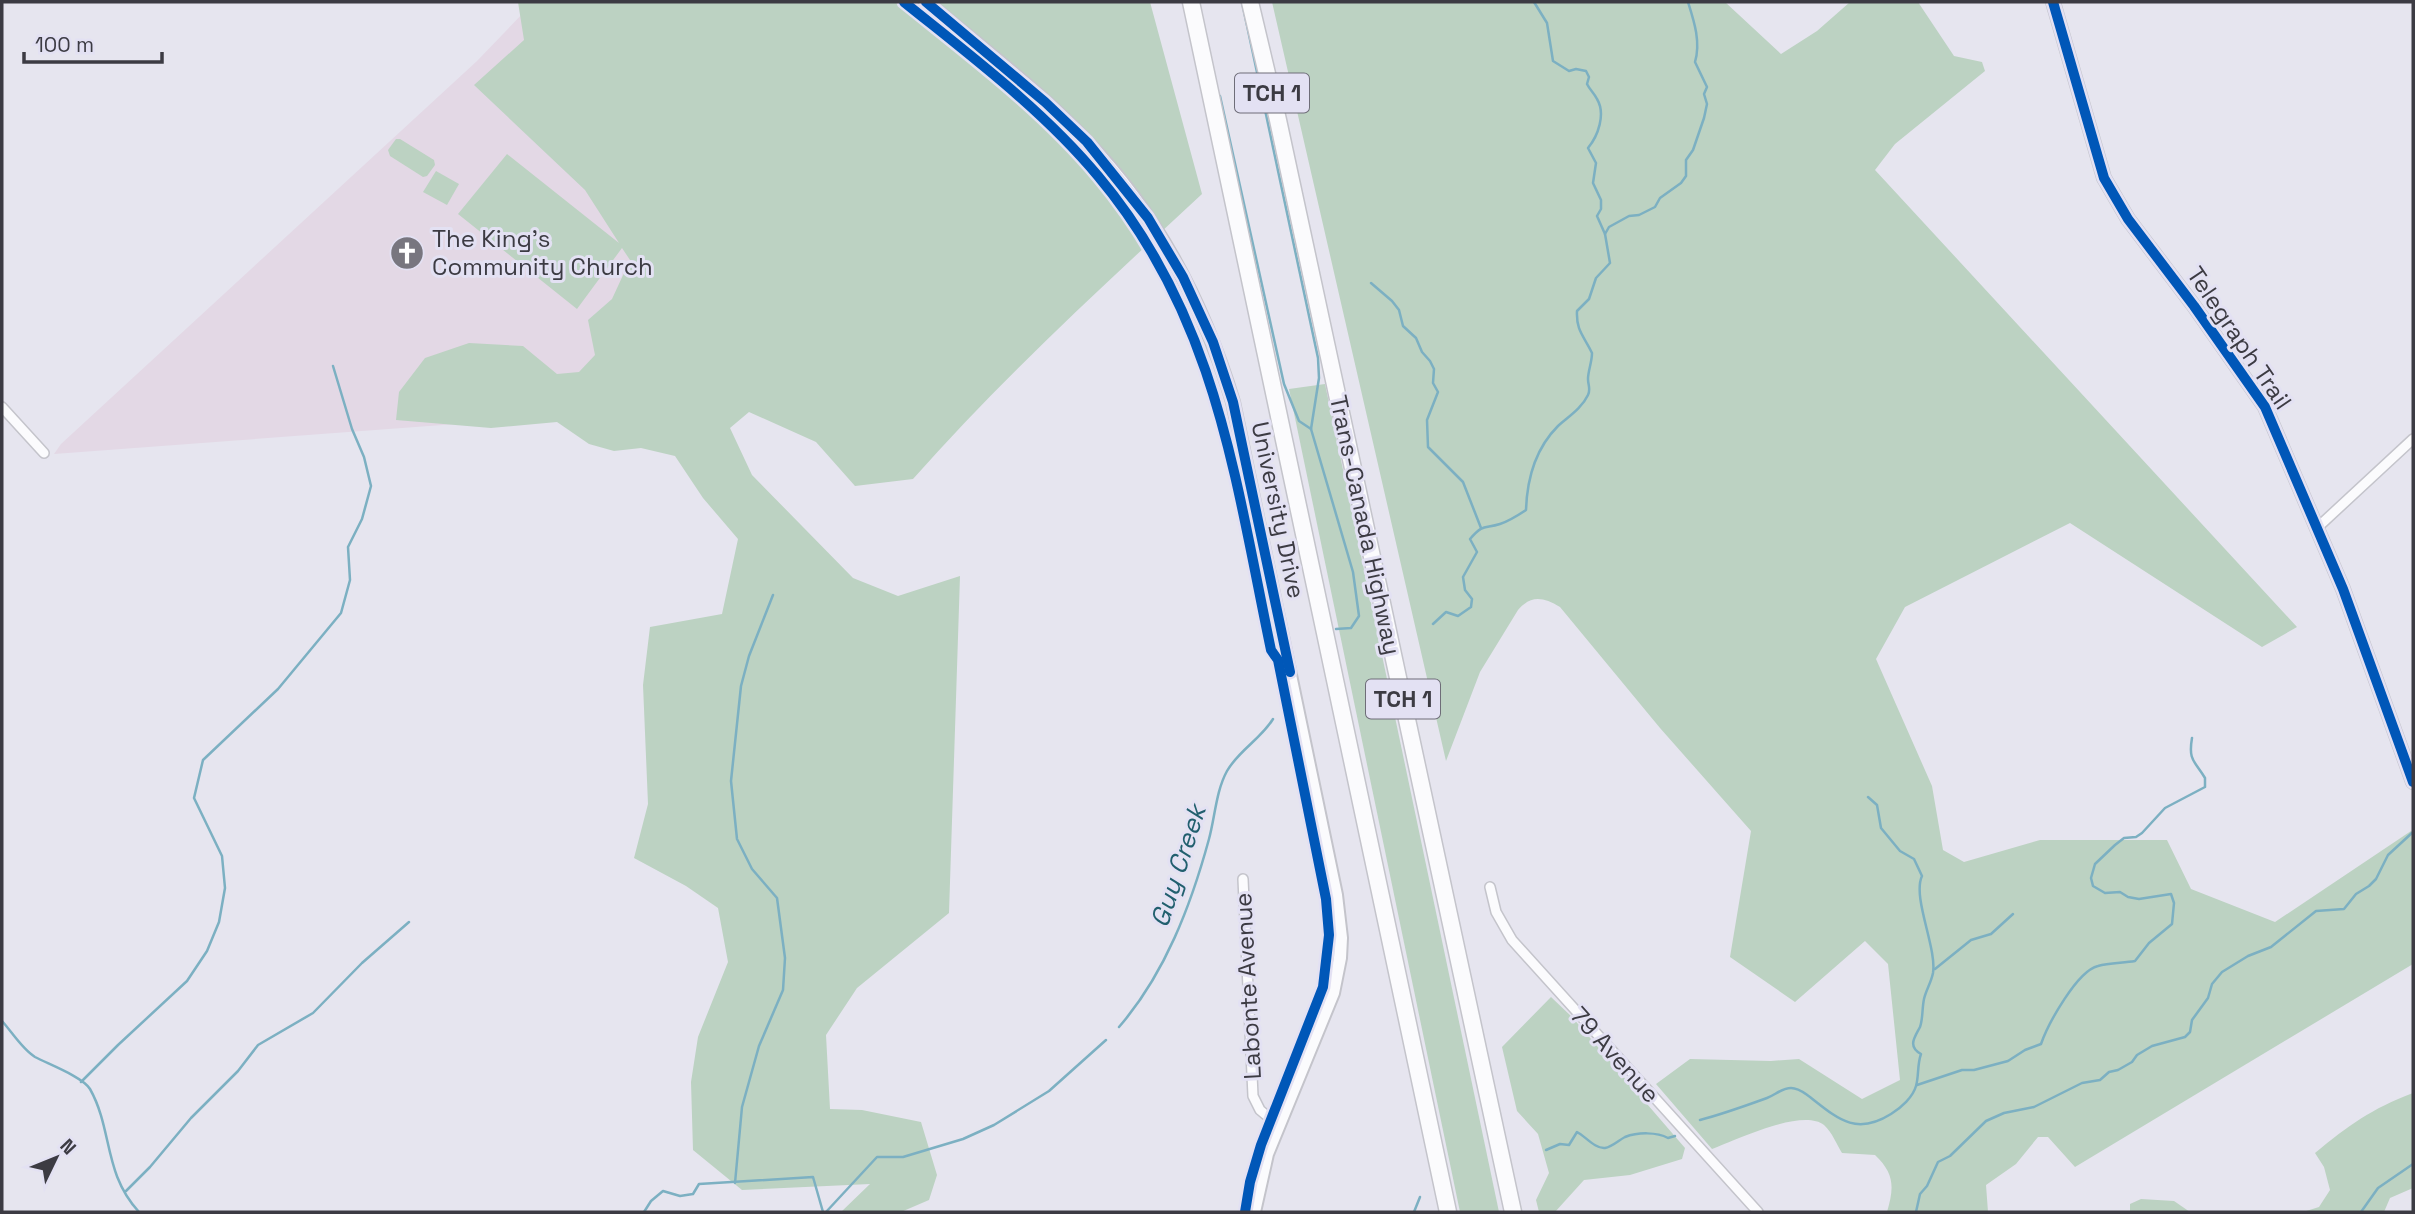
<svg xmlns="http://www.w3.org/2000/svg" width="2415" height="1214" viewBox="0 0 2415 1214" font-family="'Space Grotesk',sans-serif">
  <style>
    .education { fill: #e3d8e5 }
    .green { fill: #bcd2c2 }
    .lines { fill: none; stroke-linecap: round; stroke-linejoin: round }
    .stream { stroke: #7cb0c2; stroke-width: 2.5 }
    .street-casing { stroke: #c4c4cb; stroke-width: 12 }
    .secondary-casing { stroke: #c4c4cb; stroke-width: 16 }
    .highway-casing { stroke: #c4c4cb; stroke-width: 19 }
    .street { stroke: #fbfbfd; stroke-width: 9 }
    .secondary { stroke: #fbfbfd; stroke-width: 12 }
    .highway { stroke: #fbfbfd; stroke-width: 16 }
    .cycleway-casing { stroke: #e3e1f3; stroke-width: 15 }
    .cycleway { stroke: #0057b8; stroke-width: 10 }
    .labels { text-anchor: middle; stroke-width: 6; stroke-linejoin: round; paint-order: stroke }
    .shield { fill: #e3e1f3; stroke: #6e6d78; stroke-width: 2 }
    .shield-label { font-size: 23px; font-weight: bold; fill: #3c3b43 }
    .poi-label { font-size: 24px; fill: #3c3b43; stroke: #e3e1f3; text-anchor: start }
    .street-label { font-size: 24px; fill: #3c3b43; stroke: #e3e1f3 }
    .water-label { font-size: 26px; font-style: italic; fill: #215f6e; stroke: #e3e1f3 }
  </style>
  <rect width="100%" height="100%" fill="#e6e5ef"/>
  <polygon class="education" points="525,11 764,401 54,454 61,444 477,61"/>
  <g class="green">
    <path d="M518,2H1150L1202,194C1103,286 1003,377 913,479L855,486L816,442L749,412L730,428L752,475L853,578L898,596L960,576L949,913L857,988L826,1035L830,1109L862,1110L921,1122L937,1175L929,1200L901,1212H841L870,1184L742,1190L693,1150L691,1082L698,1037L728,962L718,908L686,886L634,858L648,804L643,685L650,627L722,614L738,539L703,498L675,456L641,448L614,451L589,444L557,422L491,428L396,420L399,392L425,358L469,343L523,346L557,374L579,372L595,355L588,320L612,299L630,260L622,248L577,309L458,214L507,154L619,243L585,190L474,85L524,40Z"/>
    <path d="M1272,2H1725L1781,54L1817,31L1850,2H1918L1954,56L1982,62L1985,71L1895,144L1875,170L2297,627L2262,647L2070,523L1905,607L1876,659L1932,786L1943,850L1964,862L2040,840H2167L2191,889L2275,922L2411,831L2413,837V964L2075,1167L2048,1137H2038L2016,1164L1986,1185L1988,1212H1887C1894,1188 1895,1174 1875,1155L1842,1153C1837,1145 1832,1132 1824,1125C1802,1108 1736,1140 1712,1149L1656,1084L1690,1059L1771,1061L1799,1059L1862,1099L1900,1080L1888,964L1865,941L1795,1002L1730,957L1751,831L1660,728L1560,607C1543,597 1531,595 1518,610L1480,672L1446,761Z"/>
    <polygon points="396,139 400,139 434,160 435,165 427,176 423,177 390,156 388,150"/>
    <polygon points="436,171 459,184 447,205 423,192"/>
    <polygon points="1325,384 1499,1212 1460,1212 1289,389"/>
    <polygon points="1551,997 1572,1017 1685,1148 1682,1159 1630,1175 1584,1180 1555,1212 1539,1212 1536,1200 1549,1173 1538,1134 1517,1111 1502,1047"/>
    <path d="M2413,1093V1188L2390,1198L2384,1212H2303L2319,1207L2330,1190L2324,1167L2315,1153C2349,1125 2371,1109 2413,1093Z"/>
    <polygon points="2141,1199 2174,1201 2190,1212 2130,1212 2130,1204"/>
  </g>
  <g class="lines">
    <g class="stream">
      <polyline points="1242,2 1318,358 1319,378 1311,429 1353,572 1359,616 1351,628 1336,629"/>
      <polyline points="1220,96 1284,384 1299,421 1311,429"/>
      <path d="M1605,234L1609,227L1629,216L1639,215L1655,207L1660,198L1681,183L1686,176V160L1693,150L1704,118L1707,104L1704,94L1707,87L1695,62C1701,42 1694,21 1688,2"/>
      <polyline points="1371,283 1392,301 1399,310 1403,326 1416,338 1422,352 1430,361 1434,369 1433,383 1438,392 1427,420 1428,447 1463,482 1481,528"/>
      <path d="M1433,624L1446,612L1458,616L1471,607L1472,599L1465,590L1463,577L1477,552L1470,539C1484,523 1484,529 1500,524C1509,521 1520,514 1526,510C1527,479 1536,448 1558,426C1568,417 1582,408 1588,395C1591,389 1588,385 1588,379C1588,371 1592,362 1592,353C1584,336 1576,331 1577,311L1589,299L1596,278L1610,263L1605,234L1597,216L1601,209V200L1593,183L1596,163L1588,148C1598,136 1606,114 1597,99C1594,93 1590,90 1587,84L1589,77L1586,71L1576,69L1569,71L1553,61L1547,23L1534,2"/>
      <polyline points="1935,969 1971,940 1991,934 2013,914"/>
      <path d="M2,1021C12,1032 22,1049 35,1057C48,1064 83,1077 90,1089C113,1130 103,1173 139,1212"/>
      <path d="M1119,1027C1165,974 1191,905 1209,839C1215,817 1216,791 1227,771C1239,750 1261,739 1273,719"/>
      <polyline points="81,1082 118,1045 187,981 207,951 219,922 225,888 222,856 194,798 203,760 278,689 341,613 350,580 348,547 362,519 371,486 364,457 352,429 333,366"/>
      <path d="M1917,1085L1962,1070H1974L2008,1061L2025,1050L2041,1044C2048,1024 2077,971 2098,966C2109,963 2124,963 2135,961L2149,943L2172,924L2174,903L2171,894L2139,899L2128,897L2120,892L2105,893L2093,886L2091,878L2095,864L2115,845L2124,838L2136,837L2142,833L2165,808L2205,787V778C2195,761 2188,761 2192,738"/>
      <path d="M1700,1120C1723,1114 1745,1106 1767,1098C1775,1095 1782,1088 1791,1088C1799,1088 1804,1093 1810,1097C1838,1119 1856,1136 1891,1114C1901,1108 1913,1097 1916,1086C1919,1076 1917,1065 1921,1054C1907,1046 1915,1037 1920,1027C1923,1019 1922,1008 1924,999C1926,990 1931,983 1933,973C1937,948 1912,897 1922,876L1914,859L1900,851L1881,828L1877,805L1868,797"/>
      <path d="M1546,1150L1560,1144L1569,1145L1577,1132C1585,1136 1595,1149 1605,1148C1612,1147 1619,1140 1625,1137C1638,1132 1657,1132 1668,1138L1675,1136"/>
      <polyline points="735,1183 742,1107 759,1046 783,990 785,958 777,898 752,869 737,839 731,781 741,686 749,656 773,595"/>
      <polyline points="126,1191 150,1167 191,1118 238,1071 258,1045 313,1013 362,963 409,922"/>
      <polyline points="644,1212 651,1201 663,1191 680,1196 693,1194 699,1184 813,1177 823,1212"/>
      <polyline points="826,1212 877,1157 903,1157 963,1139 994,1125 1049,1091 1106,1040"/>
      <polyline points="1414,1212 1420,1197"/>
      <polyline points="1916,1212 1920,1194 1927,1186 1938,1162 1950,1156 1986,1121 2004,1113 2034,1107 2082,1083 2100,1080 2109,1072 2118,1070 2132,1062 2137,1055 2152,1046 2185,1037 2190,1032 2192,1020 2208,998 2212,984 2222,972 2248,956 2271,947 2316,911 2344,909 2356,894 2369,886 2376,879 2388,855 2413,832"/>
      <polyline points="2361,1212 2378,1188 2413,1164"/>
    </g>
    <g class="street-casing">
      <g id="street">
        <polyline points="2,407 44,453"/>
        <polyline points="2318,527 2413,439"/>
        <polyline points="1243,879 1253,1096 1260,1110 1278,1125"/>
        <polyline points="1490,887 1496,912 1512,940 1758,1212"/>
      </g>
    </g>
    <g class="secondary-casing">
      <g id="secondary">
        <path d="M926,2C980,47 1037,90 1086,141C1157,214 1204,306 1233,402L1336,895L1341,938L1340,958L1333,993L1267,1154L1254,1212"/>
        <polyline points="2053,2 2104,178 2128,219 2194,306 2265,407 2343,589 2413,782"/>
      </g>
    </g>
    <g class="highway-casing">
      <g id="highway">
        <polyline points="1191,2 1448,1212"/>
        <polyline points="1250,2 1278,120 1513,1212"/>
      </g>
    </g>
    <use href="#street" class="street"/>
    <use href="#secondary" class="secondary"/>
    <use href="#highway" class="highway"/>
    <g class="cycleway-casing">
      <g id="cycleway">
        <path d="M904,2C971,56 1043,110 1098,176C1216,316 1235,478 1271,650L1278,660L1326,899L1329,935L1323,987L1261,1145L1250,1182L1245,1212"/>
        <polyline points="926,2 1045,102 1087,142 1148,218 1183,277 1213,342 1233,402 1290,672"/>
        <polyline points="2053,2 2104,178 2128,219 2194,306 2265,407 2343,589 2413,782"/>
      </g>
    </g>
    <use href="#cycleway" class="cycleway"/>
  </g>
  <defs>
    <g id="church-disc" transform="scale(1.75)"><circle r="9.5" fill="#78767f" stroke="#e3e1f3"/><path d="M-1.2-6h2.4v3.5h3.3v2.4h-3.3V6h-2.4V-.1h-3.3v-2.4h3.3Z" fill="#fff"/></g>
  </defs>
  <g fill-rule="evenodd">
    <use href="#church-disc" x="407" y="253"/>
  </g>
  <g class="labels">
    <g class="shield">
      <rect x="1235" y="73.5" width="74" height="39" rx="5"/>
      <rect x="1366" y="679.5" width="74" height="39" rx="5"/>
    </g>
    <g class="shield-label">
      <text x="1272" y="101">TCH 1</text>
      <text x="1403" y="707">TCH 1</text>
    </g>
    <g class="poi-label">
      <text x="432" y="247">The King's<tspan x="432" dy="28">Community Church</tspan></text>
    </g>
    <g class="street-label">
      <text transform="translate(2239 338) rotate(56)" y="8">Telegraph Trail</text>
      <text transform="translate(1278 510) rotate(78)" y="8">University Drive</text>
      <text transform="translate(1365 525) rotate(78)" y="8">Trans-Canada Highway</text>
      <text transform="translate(1248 986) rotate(-93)" y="8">Labonte Avenue</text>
      <text transform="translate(1615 1055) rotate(48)" y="8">79 Avenue</text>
    </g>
    <g class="water-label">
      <text transform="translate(1178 866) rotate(-72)" y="9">Guy Creek</text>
    </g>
  </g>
  <rect width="2415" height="1214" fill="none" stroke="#3c3b43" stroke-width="7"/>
  <g transform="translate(56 1158) rotate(47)" stroke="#e3e1f3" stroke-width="5" paint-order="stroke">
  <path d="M0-5L12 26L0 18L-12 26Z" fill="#3c3b43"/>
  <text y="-10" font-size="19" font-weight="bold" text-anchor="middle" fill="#3c3b43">N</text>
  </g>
  <path d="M24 52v10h138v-10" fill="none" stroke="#3c3b43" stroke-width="3.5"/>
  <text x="35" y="52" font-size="21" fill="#3c3b43" stroke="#e3e1f3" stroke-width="5" paint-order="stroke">100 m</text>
</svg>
